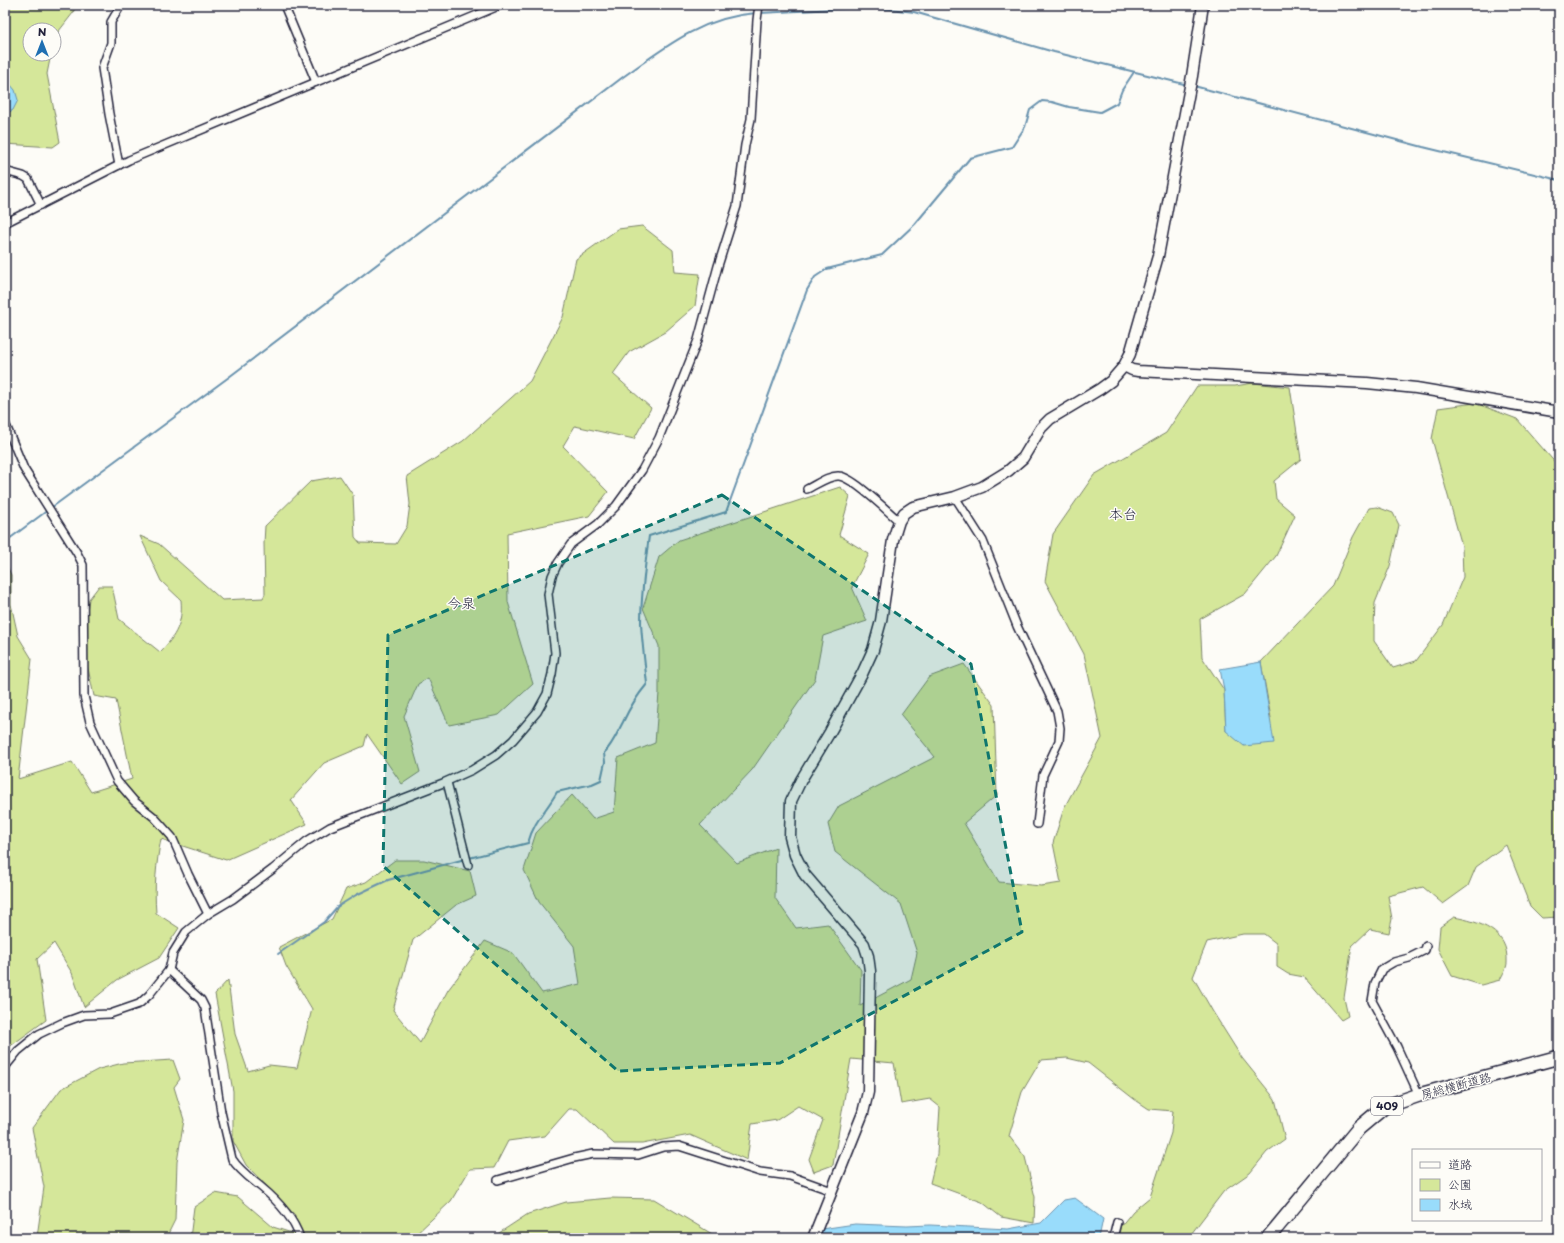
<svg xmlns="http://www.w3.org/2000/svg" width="1564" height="1243" viewBox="0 0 1564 1243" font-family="'Playpen Sans','Klee One',sans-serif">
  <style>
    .green { fill: #d5e79a; stroke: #7c846a }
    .water { fill: #99dcfb; stroke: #6992ae }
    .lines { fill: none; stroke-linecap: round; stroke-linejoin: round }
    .stream { stroke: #6992ae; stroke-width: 2 }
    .street-casing { stroke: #22223b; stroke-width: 10 }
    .secondary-casing { stroke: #22223b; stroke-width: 13 }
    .highway-casing { stroke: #22223b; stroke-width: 16 }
    .street { stroke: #fdfcf7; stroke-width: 7 }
    .secondary { stroke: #fdfcf7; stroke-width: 10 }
    .highway { stroke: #fdfcf7; stroke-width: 13 }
    .marked { fill: #0f766e; fill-opacity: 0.2; stroke: #0f766e; stroke-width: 3; stroke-dasharray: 8 5; stroke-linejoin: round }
    .labels { text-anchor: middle; stroke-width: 3; stroke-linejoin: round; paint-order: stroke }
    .shield { fill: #fdfcf7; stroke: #646373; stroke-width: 1 }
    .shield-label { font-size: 11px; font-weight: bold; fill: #22223b }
    .street-label { font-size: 12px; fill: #22223b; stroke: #fdfcf7 }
    .quarter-label { font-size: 14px; fill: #22223b; stroke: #fdfcf7 }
  </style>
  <rect width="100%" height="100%" fill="#fdfcf7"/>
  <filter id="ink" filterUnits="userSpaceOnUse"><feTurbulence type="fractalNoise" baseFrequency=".025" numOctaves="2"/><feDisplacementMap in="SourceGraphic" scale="8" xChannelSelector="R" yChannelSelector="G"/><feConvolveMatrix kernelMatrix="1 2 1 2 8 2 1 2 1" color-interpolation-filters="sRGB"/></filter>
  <g filter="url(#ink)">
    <g class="green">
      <polygon points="5,5 76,5 73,13 55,36 54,41 54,30 30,30 30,54 51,54 47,74 60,142 53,147 5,144"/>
      <path d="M642,226L673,250L675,272L700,274L695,306L665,332L629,352L613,374L651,408L634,439L575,426L563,446L608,492L589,516L507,533L508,602L533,684L499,715L449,725L428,678L418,684L404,716L420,772L402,784L367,734L364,746L324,763L291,800L307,824L226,860L161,839C156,864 154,887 156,913L179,928L159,958L117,980L84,1007L72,973L54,943L37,959L46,1020L5,1050V561L11,575V604L18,636L32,659L18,779L72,762L91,792L132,779L116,700L94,696L82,641L89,599L99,586H112L119,619L160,652C176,636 183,623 181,600L161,581L140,536L159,544L222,600L263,598L265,594L264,543L265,526L311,481L340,476L353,495L355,537L360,543L396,544L407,526L410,504L407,476L463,441L530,381L563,317L576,259L618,229Z"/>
      <polygon points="1253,383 1290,387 1301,459 1274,481 1276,499 1295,515 1276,556 1245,594 1200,619 1202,657 1224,690 1226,731 1271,718 1261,662 1333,586 1353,537 1369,508 1377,507 1393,513 1399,525 1390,566 1375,603 1374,626 1374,641 1393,668 1416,661 1443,625 1463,577 1462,546 1432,439 1438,408 1475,403 1517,419 1559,467 1559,917 1542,918 1530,906 1506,845 1476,867 1468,886 1443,904 1423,887 1388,896 1392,919 1389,933 1370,929 1352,946 1344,998 1348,1016 1341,1020 1304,977 1288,974 1277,967 1277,944 1264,934 1243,934 1207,942 1193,977 1213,1012 1242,1058 1275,1099 1285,1139 1267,1152 1250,1173 1224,1191 1188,1238 1119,1238 1120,1227 1133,1211 1150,1197 1171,1133 1173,1111 1149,1109 1134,1099 1088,1063 1067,1058 1041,1060 1022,1092 1009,1136 1025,1157 1035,1197 1034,1223 1001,1217 982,1202 930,1183 937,1154 940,1107 930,1099 901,1104 894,1063 851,1059 833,1165 814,1172 809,1159 823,1120 798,1106 777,1120 752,1124 747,1160 690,1135 642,1144 614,1144 577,1109 569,1109 545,1136 508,1141 494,1168 470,1169 451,1201 412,1238 190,1238 194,1207 215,1193 238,1197 273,1227 295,1234 295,1215 246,1165 233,1141 233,1091 215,994 228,980 235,1034 248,1071 269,1065 297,1068 312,1009 286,966 279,947 332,919 346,889 366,882 395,860 424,860 470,871 476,896 456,905 413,940 393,1010 420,1043 448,990 485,941 513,953 542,993 580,984 574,946 539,902 524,870 536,833 572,795 593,819 614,812 618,758 655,743 659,693 659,646 643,608 659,557 679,540 840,487 850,496 839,535 869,554 852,587 867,621 823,636 815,679 752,770 700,825 737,863 776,848 775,898 796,928 828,924 861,970 860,1006 911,979 917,953 901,904 835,852 828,824 839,806 935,757 901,715 929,677 964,664 994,705 997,795 964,823 999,882 1041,886 1061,883 1053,843 1064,808 1102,738 1084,654 1045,581 1053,534 1094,475 1166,433 1197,386 1235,386"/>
      <path d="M1454,917C1479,922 1509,930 1507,963C1507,968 1502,975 1500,980L1481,985L1452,976L1438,949L1440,927Z"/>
      <polygon points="173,1060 180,1079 174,1087 184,1120 177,1162 175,1220 166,1238 35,1238 37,1237 44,1187 32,1128 61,1089 99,1069 123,1063"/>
      <polygon points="610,1198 654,1199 717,1237 725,1238 494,1238 496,1235 528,1214 566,1202"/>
    </g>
    <g class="water">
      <polygon points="5,78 15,90 18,100 13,110 5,114 5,101 7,95 5,92"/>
      <polygon points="1261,662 1274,743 1244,746 1226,731 1224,690 1220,669"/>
      <polygon points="1075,1198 1103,1219 1099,1238 822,1238 821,1229 855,1224 907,1226 930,1225 1008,1229 1041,1223 1064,1200"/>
    </g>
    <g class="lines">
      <g class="stream">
        <polyline points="760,13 854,8 890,9 914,12 1054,52 1188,85"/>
        <polyline points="1194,86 1423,147 1559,180"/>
        <path d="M51,508L229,377L623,77C665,47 702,17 756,13"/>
        <polyline points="5,542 48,510"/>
        <path d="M469,858L528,843C534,821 546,811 557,792L592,784L601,780L605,762L604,753C613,744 617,733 623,722C629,709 637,696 647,684C645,664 642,643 641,623C641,594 645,565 649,536L726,512L807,290L815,277L827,269L882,255L915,224L970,158L1012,147L1025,127L1030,110L1042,101L1052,102L1069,107L1100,112L1117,103L1122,90L1134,72"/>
        <polyline points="278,954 324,922 337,907 356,895 388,880 465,859"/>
      </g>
      <g class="street-casing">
        <g id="street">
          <polyline points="284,5 316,82"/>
          <polyline points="119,165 109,114 102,68 111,43 111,22 121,5"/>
          <polyline points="5,171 23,176 28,179 41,205"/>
          <polyline points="5,223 129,160 501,5"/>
          <polyline points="5,423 24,469 77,553 83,565 84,696 90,722 117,781 134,801 154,817 172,837 188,874 208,914"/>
          <path d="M807,489C816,485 829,475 839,476C853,477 886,510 899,521"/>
          <polyline points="955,497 983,541 1017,626 1057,711 1060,728 1059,741 1043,775 1037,824"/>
          <polyline points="447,782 468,865"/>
          <path d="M169,970L201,1000L205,1008L221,1112L232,1159C239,1170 250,1178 261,1187C278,1201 293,1217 300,1238"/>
          <polyline points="5,1067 18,1051 39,1034 62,1023 84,1015 110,1014 139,1004 149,995 169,970 173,953 186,932 208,914 233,899 273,869 307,841 330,827 443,783 472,770 496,755 513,740 537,712 547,694 552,674 555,653 548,594 552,576 558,563 571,544 598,524 616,506 642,470 659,438 698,340 718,266 737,206 745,145 751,119 757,20 759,5"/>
          <polyline points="1419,1095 1397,1047 1372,1001 1375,983 1382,969 1394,962 1409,958 1425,950 1426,946"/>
          <polyline points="498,1180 574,1158 593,1154 638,1155 663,1147 679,1146 760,1172 790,1176 832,1191"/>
          <polyline points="1113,1238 1117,1222"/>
        </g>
      </g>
      <g class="secondary-casing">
        <g id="secondary">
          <polyline points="1124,366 1132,370 1138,371 1367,383 1416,388 1559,412"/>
          <polyline points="813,1238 863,1113 868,1092 870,971 868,956 864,944 805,875 795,855 790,837 791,801 801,780 830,732 862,674 873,650 881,621 893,540 899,521 904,513 913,507 955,497 982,487 1008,471 1023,458 1041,428 1050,419 1100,389 1111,381 1124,366 1130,354 1158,256 1192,76 1203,5"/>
        </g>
      </g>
      <g class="highway-casing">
        <polyline id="highway" points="1268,1238 1359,1128 1384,1107 1419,1095 1559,1057"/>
      </g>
      <use href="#street" class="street"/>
      <use href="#secondary" class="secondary"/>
      <use href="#highway" class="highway"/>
    </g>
  </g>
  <path class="marked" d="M722,495L971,664L1022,932L780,1063L618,1071L383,866L388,635Z"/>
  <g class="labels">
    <rect class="shield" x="1371" y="1097" width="32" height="18" rx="3"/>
    <g class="shield-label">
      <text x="1387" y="1110">409</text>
    </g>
    <g class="street-label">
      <text transform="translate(1456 1086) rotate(-15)" y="4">房総横断道路</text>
    </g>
    <g class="quarter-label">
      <text x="1123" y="519">本台</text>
      <text x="461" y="608">今泉</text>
    </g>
  </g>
  <rect width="1564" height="1243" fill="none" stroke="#fdfcf7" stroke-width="20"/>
  <rect x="10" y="10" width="1544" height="1223" fill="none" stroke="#22223b" stroke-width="1.5" filter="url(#ink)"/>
  <rect x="1412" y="1149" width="130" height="72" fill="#fdfcf7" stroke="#a5a5ac"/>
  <rect x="1420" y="1162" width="20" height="6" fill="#fdfcf7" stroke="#a5a5ac"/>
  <text x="1448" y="1169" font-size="12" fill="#22223b">道路</text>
  <rect x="1420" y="1179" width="20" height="12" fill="#d5e79a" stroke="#a5a5ac"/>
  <text x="1448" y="1189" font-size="12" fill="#22223b">公園</text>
  <rect x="1420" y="1199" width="20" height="12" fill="#99dcfb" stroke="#a5a5ac"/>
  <text x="1448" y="1209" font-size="12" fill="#22223b">水域</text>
  <g transform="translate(42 42)"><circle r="19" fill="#fdfcf7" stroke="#a5a5ac"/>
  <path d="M0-3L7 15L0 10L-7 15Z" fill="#1f6fb2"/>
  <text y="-6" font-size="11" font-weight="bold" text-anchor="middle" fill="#22223b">N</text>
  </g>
</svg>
